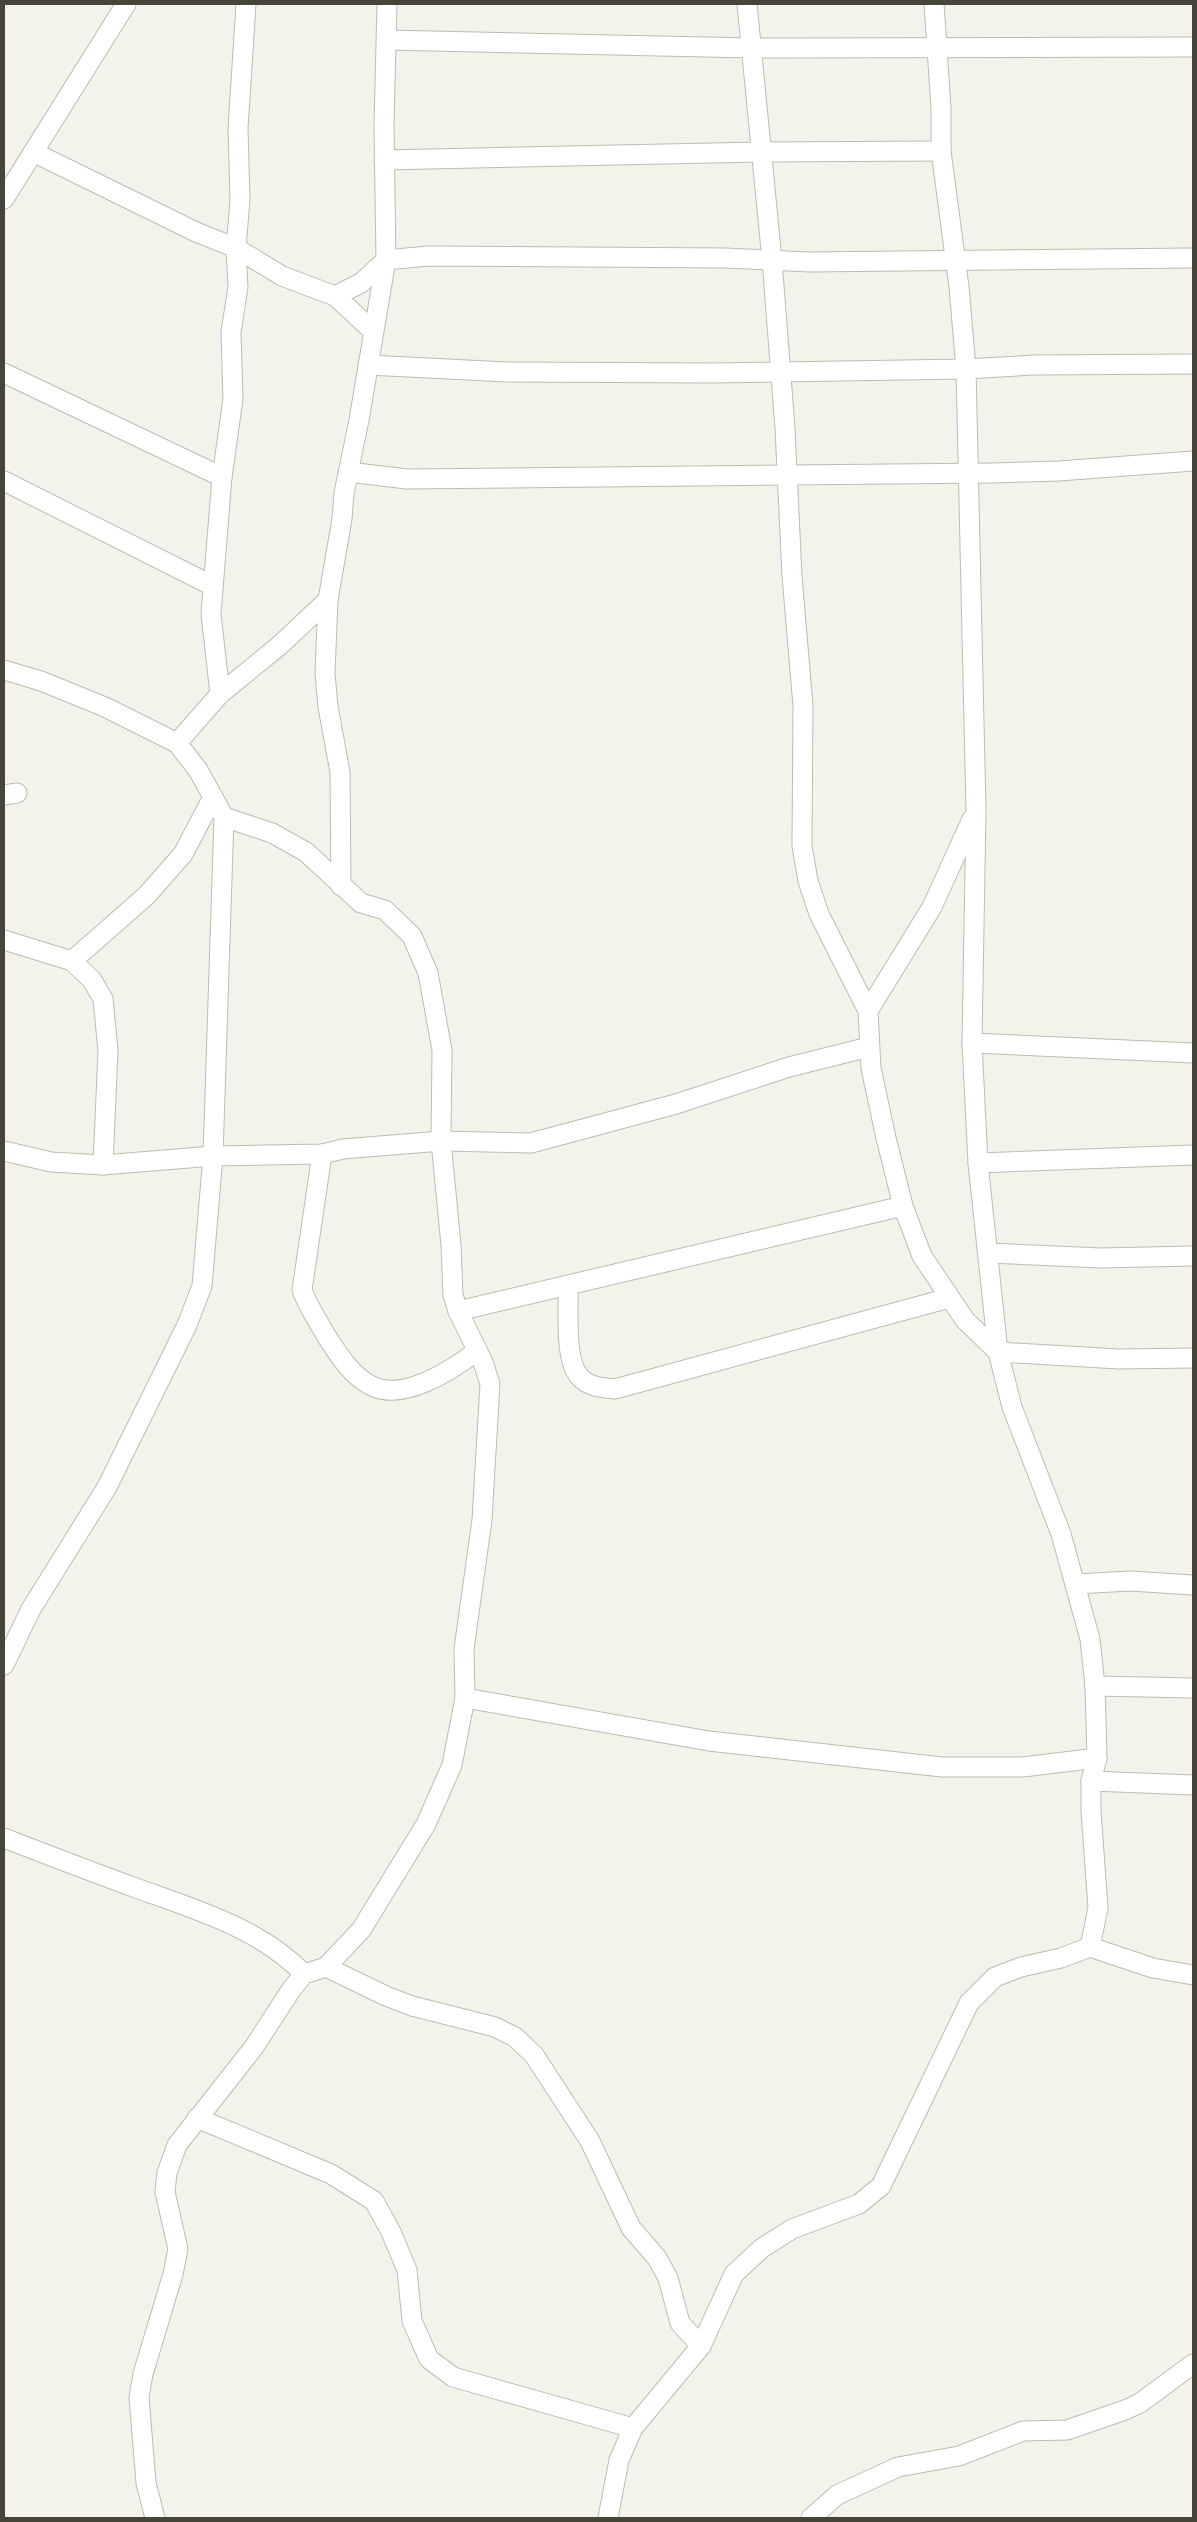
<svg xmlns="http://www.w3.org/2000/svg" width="1197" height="2522" viewBox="0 0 1197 2522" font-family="Jost,sans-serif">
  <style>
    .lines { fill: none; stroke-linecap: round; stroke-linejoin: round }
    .street-casing { stroke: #bebcaf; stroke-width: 21 }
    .street { stroke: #fff; stroke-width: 19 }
  </style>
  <rect width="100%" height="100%" fill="#f4f3eb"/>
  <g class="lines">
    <g class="street-casing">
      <g id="street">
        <polyline points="747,4 772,260 785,428 792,576 803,706 802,846 808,881 819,914 868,1011 871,1068 886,1138 903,1206 922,1256 965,1320 998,1352 1119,1359 1193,1358"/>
        <polyline points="934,4 941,108 941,151 959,287 966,369 976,811 972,1043 978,1163 998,1352 1012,1407 1061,1534 1090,1639 1095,1686 1097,1758 1091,1781 1091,1811 1098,1908 1090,1947"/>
        <polyline points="387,40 752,48 1193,47"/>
        <polyline points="33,152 196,232 236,248 282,276 335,296 361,283 386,260 428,256 725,258 809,262 1193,258"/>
        <polyline points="384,160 760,152 941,151"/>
        <polyline points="4,199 126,4"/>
        <polyline points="335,296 373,331"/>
        <polyline points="368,365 507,372 713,373 966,369 1034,365 1193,364"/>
        <polyline points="4,373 222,477"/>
        <polyline points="348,472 407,479 993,473 1059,471 1193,461"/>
        <polyline points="4,481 213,586"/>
        <polyline points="328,600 325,673 328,707 340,772 341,886"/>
        <polyline points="4,670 41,681 105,707 177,743 198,770 224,817 213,1156 202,1286 187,1325 107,1487 31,1609 4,1665"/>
        <polyline points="220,694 211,614 222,477 233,399 231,332 238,287 236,248 240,200 238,128 246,4"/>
        <polyline points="177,743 220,694 279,646 328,600 342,519 344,493 359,420 386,260 384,125 387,4"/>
        <polyline points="4,795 17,793"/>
        <polyline points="4,940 72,961 147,895 183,854 213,797"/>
        <polyline points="72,961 92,980 103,999 108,1051 103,1165"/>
        <polyline points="868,1011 932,907 972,819"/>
        <polyline points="972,1043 1193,1053"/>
        <polyline points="4,1151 51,1162 103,1165 213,1156 322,1154 343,1149 441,1141 531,1143 676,1104 789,1067 869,1047"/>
        <path d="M322,1154L302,1290C308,1307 318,1321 327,1337C338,1354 351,1375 370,1385C402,1403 452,1370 477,1351"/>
        <polyline points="978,1163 1193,1155"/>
        <polyline points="988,1253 1101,1258 1193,1256"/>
        <path d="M568,1285C569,1308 564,1359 579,1376C588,1387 602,1388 615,1389L949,1298"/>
        <polyline points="458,1311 903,1206"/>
        <polyline points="1076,1584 1130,1581 1193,1585"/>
        <polyline points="1095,1686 1193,1688"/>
        <polyline points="465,1698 709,1741 942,1767 1023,1767 1097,1758"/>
        <polyline points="1091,1781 1193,1785"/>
        <path d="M4,1838C48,1855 92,1872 136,1888C194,1909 260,1928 304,1974"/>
        <polyline points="326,1967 386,1996 412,2006 495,2027 515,2037 534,2055 590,2141 631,2228 657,2258 668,2278 680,2323 701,2346"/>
        <polyline points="197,2118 331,2174 374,2201 391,2232 407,2270 412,2321 429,2359 453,2377 633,2428"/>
        <polyline points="155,2518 146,2483 139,2397 143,2374 173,2274 178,2249 165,2192 167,2173 177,2145 254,2047 291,1990 304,1974 326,1967 361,1930 426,1824 452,1765 465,1698 464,1649 482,1520 490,1384 483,1362 458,1311 453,1295 451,1245 441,1141 442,1050 428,973 412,936 385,910 361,903 306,852 272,833 224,817"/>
        <polyline points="608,2518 619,2460 633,2428 701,2346 734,2274 762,2248 792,2229 859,2204 881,2186 969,2003 995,1977 1021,1967 1061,1958 1090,1947 1153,1968 1193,1975"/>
        <polyline points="811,2518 837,2495 898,2467 959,2456 1023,2431 1067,2430 1125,2410 1140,2403 1193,2364"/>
      </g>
    </g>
    <use href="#street" class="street"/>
  </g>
  <rect width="1197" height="2522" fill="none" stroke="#47443a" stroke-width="10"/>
</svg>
